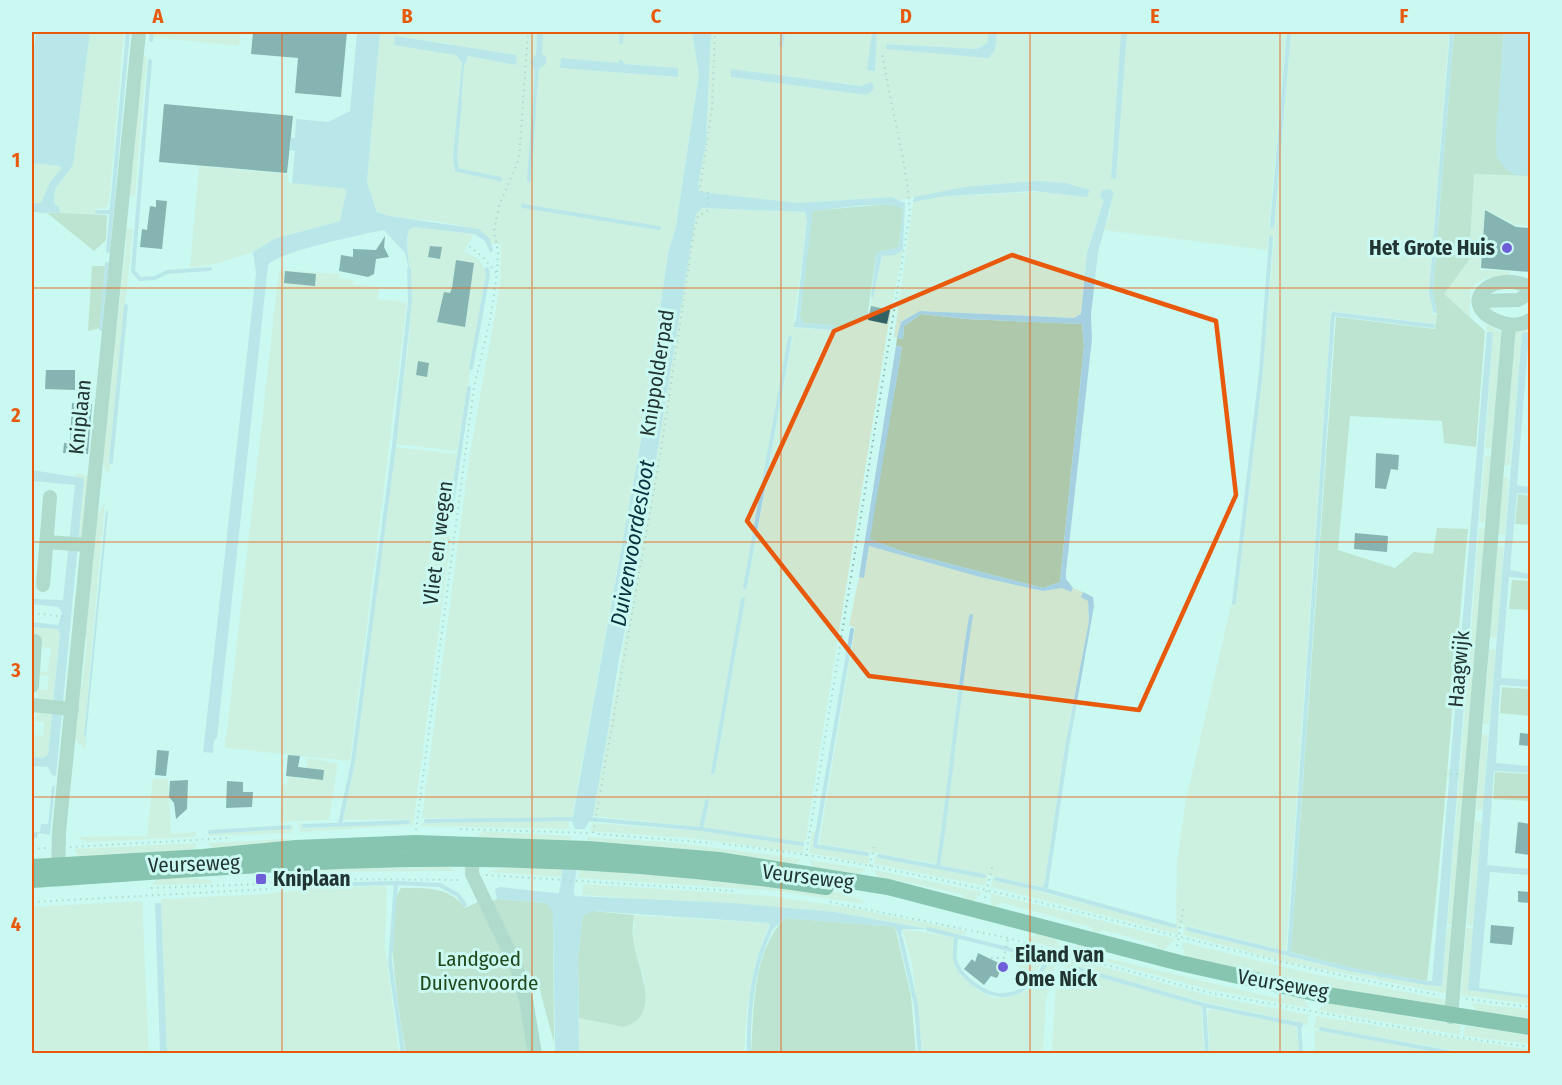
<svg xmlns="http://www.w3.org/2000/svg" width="1562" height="1085" viewBox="0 0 1562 1085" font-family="'Fira Sans Condensed',sans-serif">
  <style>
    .green { fill: #d1e6cf; fill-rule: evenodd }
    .forest { fill: #adc8aa }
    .water { fill: #a4d0e1 }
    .pier { fill: #caf9f1 }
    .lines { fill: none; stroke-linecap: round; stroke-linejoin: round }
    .stream { stroke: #a4d0e1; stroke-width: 4 }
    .canal { stroke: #a4d0e1; stroke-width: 14 }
    .building { fill: #326166 }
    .path { stroke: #8db2ac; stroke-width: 2; stroke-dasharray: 1.5 4.5; stroke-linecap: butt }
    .minor { stroke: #8fb5a2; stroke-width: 14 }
    .major { stroke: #358563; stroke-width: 16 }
    .marked { fill: none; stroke: #e8590c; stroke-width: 4.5; stroke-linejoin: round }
    .grid { fill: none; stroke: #e8590c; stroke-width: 1.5; stroke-opacity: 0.55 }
    .poi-dot { fill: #6e5fd9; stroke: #caf9f1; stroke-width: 2 }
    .labels { text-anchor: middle; stroke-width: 6; stroke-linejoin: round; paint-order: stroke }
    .poi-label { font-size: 21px; font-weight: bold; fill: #213431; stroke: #caf9f1; text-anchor: start }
    .street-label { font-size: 21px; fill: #213431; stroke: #caf9f1 }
    .park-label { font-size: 21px; fill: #21481d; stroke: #caf9f1 }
    .water-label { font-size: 22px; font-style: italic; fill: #06303d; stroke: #caf9f1 }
    .neatline { fill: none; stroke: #e8590c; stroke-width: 2 }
    .grid-label { font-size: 20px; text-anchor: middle; font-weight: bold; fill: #e8590c }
  </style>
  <rect width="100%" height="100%" fill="#caf9f1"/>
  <g class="green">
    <polygon points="90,32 124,32 109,202 107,207 96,209 96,214 60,213 59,206 54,205 55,189 73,165"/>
    <polygon points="154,32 241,32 239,46 153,37"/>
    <path d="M380,32H537L530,160L543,32H692L699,74L676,226L668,254L642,435L572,818H422L470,453L500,285L501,244H492C482,219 408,221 383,215C371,208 368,194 367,182ZM395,37L446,43L515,65L468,56L464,66L455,158L459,172L454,158L462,62L456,55ZM562,59L678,68V77L561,68Z"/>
    <path d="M711,32H872L875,70L877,32H989L987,43L977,49L887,44L886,48L995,50L997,32H1121L1111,177L1116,178L1127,32H1287L1269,228H1273L1291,32H1449L1429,291L1433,315L1437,314L1436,324L1331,311L1286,951L1189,926L1187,931L1356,973L1442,986L1447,927H1454L1449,994L1286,962L1183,935L1184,925L1180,924L1177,934L991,887L993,877L995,880L1176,927L1177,861L1186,800L1231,605H1236L1263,371L1274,237H1268L1267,250L1103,230L1111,211L1104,199L1087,253L1081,314L1074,318L920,311L901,322L897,338L894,337L913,202L945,196L1089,190L989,185L900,200L892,197L798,203L704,195L700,192L698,185L706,142ZM731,70L866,86L867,95L731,77Z"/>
    <polygon points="147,56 135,196 127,195 141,60"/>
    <polygon points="32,163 60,166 62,168 50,182 41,203 32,203"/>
    <polygon points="199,166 288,174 288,182 348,189 340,221 274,239 253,252 219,263 190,268"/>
    <polygon points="1474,174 1530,176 1530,226 1515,225 1485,209 1480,270 1509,271 1509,276 1485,278 1470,288 1470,317 1443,294 1469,260"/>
    <path d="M701,208L805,212L807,221L794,321L797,328L833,330L867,319L883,255H895L903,250L888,327L805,843L703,828L707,798L700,827L593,816C628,623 661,429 692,234L696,214ZM789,336H793L747,588H744ZM742,598H745L715,773H711Z"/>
    <path d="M414,227L474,234L464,251L478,259L487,272L457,451L394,444C400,396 411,347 411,299C412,282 405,243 409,230Z"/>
    <polygon points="124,229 133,229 109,472 106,472 102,460 126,243"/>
    <polygon points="279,270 339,274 339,278 353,280 353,284 379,287 378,299 407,302 350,761 225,748"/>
    <polygon points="1486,324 1501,332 1492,449 1485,448 1493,333 1487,332"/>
    <polygon points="1530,327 1530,333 1522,334 1510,466 1503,465 1514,332"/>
    <polygon points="395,447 457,454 447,528 451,539 413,825 300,832 299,823 303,823 304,829 410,822 410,819 343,820 355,761"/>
    <polygon points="1485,456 1491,456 1486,522 1479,522"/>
    <polygon points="76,473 90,477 84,538 79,539"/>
    <polygon points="1502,477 1509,478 1505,535 1497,534"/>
    <polygon points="105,501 84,736 86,737 86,748 83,748 74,738 78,688 82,685 87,639 84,631 96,519"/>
    <polygon points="1479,528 1485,528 1454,925 1447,924 1459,779 1446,778 1447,770 1460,770"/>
    <path d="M869,546L980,577L1043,591L1062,588L1071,592L1073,588L1083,592L1081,597L1088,601L1089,621L1065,747L1044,887L939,865C952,782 959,698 972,615L970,614L956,705L950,774L937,864L870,852L869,864L809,853L812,832H816L815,847L867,856L869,852L819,844L855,628L849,625L859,577H864Z"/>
    <polygon points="1496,546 1504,547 1497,638 1489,637"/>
    <polygon points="32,627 57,629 60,633 53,702 43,701 37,696 38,689 47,690 49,676 39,675 40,671 48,672 51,648 42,647 42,641 32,640"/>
    <polygon points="1489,649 1496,650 1489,724 1483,724"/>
    <polygon points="52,711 48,755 43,758 32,757 34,735 43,736 44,722 35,721 37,712"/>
    <polygon points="1482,734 1488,735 1483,810 1476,810"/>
    <polygon points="307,758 338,763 329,820 280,822 282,784 287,785 288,777 305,779"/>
    <polygon points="153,778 168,779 171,834 197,832 195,837 87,842 77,837 147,836"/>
    <polygon points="569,821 569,829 421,826 421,823"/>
    <polygon points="1475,821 1482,822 1474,926 1467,925"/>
    <polygon points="592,823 700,831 804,846 803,853 698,839 590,831"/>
    <polygon points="290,825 293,825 292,833 208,836 210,831 210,834 290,829"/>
    <polygon points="483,831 670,842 802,859 793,866 478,837"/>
    <polygon points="289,839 289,844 214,850 208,843"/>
    <polygon points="196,843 194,850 81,859 74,849"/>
    <polygon points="875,854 878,858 984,878 985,875 988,875 986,886 874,864"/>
    <polygon points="809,860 866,869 855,877 815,870"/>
    <polygon points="512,865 735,880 845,893 864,901 863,904 777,891 489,872"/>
    <polygon points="449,867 455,871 315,872 277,879 275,872 288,869"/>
    <polygon points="874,870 982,892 971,903 961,894 897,880 880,882"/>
    <polygon points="173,876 212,880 212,884 152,885 158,877"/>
    <polygon points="583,884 770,896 847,907 966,931 965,935 835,912 582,895"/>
    <polygon points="387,886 385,946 399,1053 167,1053 161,899 267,894 314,888"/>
    <polygon points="990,893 1175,939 1163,951 1160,950 1155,944 1103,930 1095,934 1091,927 1003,903 992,907"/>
    <polygon points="142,901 149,1053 32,1053 32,907"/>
    <path d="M634,915L770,923C751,964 746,1009 744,1053H579V1018L623,1027L645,982L633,941Z"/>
    <polygon points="1466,928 1474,928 1469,990 1530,998 1530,1004 1461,995"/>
    <polygon points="902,929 954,937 956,968 979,991 994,998 1012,996 1028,990 1041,978 1048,961 1056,963 1046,1000 1043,1053 923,1053 912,963"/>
    <polygon points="1037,934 1056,939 1061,949 1028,941 1029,938"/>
    <polygon points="1182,942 1317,975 1448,1000 1443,1008 1315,985 1185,957"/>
    <polygon points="1078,945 1097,950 1102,957 1279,999 1287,995 1304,999 1309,1008 1206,989 1071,952"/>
    <polygon points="1009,954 1042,962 1035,974 1018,967"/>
    <polygon points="1068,957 1207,995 1309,1015 1307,1026 1302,1023 1204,1002 1071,966 1070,969 1201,1006 1204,1053 1052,1053 1055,994"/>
    <polygon points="1327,1003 1461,1025 1460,1035 1317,1010"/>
    <polygon points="1471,1003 1530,1010 1530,1019 1480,1014"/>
    <polygon points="1210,1009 1296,1025 1299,1053 1210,1053 1207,1014"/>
    <polygon points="1316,1016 1530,1050 1530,1053 1469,1053 1320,1027 1319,1029 1314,1028"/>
    <polygon points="1465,1026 1530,1034 1530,1044 1464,1036"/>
    <polygon points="1314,1030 1449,1053 1315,1053"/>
  </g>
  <g class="forest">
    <path d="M1454,32H1504L1499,99L1516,175H1530V176L1474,174L1469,260L1444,294L1485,331L1476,447L1444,443L1442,421L1350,416L1338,550L1395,568L1414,552L1433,554L1437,528L1468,529C1453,679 1445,830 1427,981L1356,969L1291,952L1336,317L1435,329L1437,314L1433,292Z"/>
    <path d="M877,205H898L903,209L899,246C892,252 883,248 876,254L867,319L834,328V325L804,323L800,316L812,211Z"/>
    <polygon points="38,212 107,215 106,240 94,251 46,212"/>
    <polygon points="92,266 105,266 100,328 88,331"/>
    <polygon points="921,314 966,319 1082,324 1084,346 1060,582 1043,588 904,552 869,539 902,347 896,346 897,338 903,339 904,326"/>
    <polygon points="1518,494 1530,496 1530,525 1515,524"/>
    <polygon points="1512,580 1530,581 1530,610 1509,609"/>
    <polygon points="1502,687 1530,689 1530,716 1500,713"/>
    <polygon points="1495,772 1530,774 1530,801 1493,799"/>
    <path d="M401,888C426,888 449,886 465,908L480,901L496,931L516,984L530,1053H406C400,1021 382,914 401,888Z"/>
    <polygon points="497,899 546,903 553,912 554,1043 538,983 522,966 490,902"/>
    <path d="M592,911L634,915C633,923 632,931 633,939C636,966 665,1016 623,1027L579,1018L578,958L583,915Z"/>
    <path d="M785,918L895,927L911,996L916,1053L751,1054C754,1010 752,952 785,918Z"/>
  </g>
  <g class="water">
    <polygon points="36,32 90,32 73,165 55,189 54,204 59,206 60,213 32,212 32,203 41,203 50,182 62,168 59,166 32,163 32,66"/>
    <path d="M357,32H380L367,182L375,207L377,212L389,216L479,229L490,239L493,251L490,252L485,241L474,234L414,227L409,230C405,242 409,256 409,269L405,253L384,230C364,234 276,252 268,265L217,738L214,740L213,753L203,752L256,273L253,252L274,239L340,221L347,189L292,183L295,151L290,150L291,138H295L296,119L328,122L350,111Z"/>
    <polygon points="537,32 543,32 542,54 546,57 546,64 539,69 535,115 532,115 535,70 530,62 536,54"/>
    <path d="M692,32H711L706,142L698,185L700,192L798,203L892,197L905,203L903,250L895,255L882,256L873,298L871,297L876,254C883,248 892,252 899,246L903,209C888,199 832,210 813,211L800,316L804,323L834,325V330L793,327L796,319L807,221L805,212L702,208L696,214L646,521L618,665L607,737L593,816L585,828L573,889L575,896L732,903L835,912L928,929H902L901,943L895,927L785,918L768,934L770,923L592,911L583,915L578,958L579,1053H555L553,912L546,903L497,899L495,889L500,887L564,894L568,889L575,828L572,822L642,435L668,254L676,226L699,74Z"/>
    <polygon points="872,32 877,32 875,71 867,70"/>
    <polygon points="989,32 997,32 995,50 988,58 886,49 886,44 977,49 987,43"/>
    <polygon points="1121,32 1127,32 1116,179 1111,178"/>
    <polygon points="1504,32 1530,32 1530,175 1516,175 1505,169 1497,156 1496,136"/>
    <polygon points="395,36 517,55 516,65 468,56 464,66 461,105 458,105 462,63 456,55 394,45"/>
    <polygon points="561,58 618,63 621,59 625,64 678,68 678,77 560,68"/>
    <polygon points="731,69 861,86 872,82 874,85 873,90 867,95 731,77"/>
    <polygon points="1037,181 1065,183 1090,190 1087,197 1034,191 945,196 913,202 914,197 964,187"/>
    <polygon points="1109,189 1114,192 1098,253 1091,314 1092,339 1066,572 1066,579 1073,588 1071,592 1062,588 1043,591 980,577 869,546 864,578 859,577 896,346 902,347 870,539 904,552 1043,588 1060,582 1084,346 1082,324 966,319 921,314 904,326 903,339 897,338 901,322 920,311 1074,318 1081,314 1087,253 1104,200 1100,197 1102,190"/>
    <polygon points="1487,332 1493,332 1442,986 1427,985 1427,981 1432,981"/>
    <polygon points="1525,332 1529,333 1517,485 1530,487 1530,494 1517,493 1510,570 1530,574 1530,579 1509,577 1501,678 1530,680 1530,687 1500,685 1496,763 1530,766 1530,773 1494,771 1487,865 1530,869 1530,875 1490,872 1479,988 1530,995 1530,998 1468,990 1522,333"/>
    <polygon points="32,470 82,478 84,480 56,776 52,775 48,767 32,766 32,757 43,758 48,755 60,633 57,629 32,627 32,622 58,625 62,613 59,607 32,604 32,599 63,600 75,485 32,481"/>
    <polygon points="106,510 108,512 86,737 84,736"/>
    <polygon points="1083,592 1093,597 1094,606 1069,747 1048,888 1044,887 1065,747 1089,621 1088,601 1081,597"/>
    <polygon points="52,786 55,786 50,835 38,833 37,838 32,838 32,832 40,832 41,824 48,824"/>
    <polygon points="155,903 161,903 167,1053 160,1053"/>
  </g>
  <polygon class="pier" points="572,829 589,829 576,888 565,888"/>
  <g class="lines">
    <g class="stream">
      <polyline points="151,40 152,32"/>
      <polyline points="621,42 622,32"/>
      <polyline points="781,45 783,32"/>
      <polyline points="150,61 133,271 140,279 155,278 167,272 210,269"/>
      <polyline points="460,102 455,158 457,170 500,179"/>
      <polyline points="529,180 534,111"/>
      <polyline points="523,206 659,228"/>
      <polyline points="97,212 111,212"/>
      <polyline points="1272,226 1289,32"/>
      <polyline points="108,251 128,32"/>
      <polyline points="1435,311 1431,292 1452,32"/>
      <polyline points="101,329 107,264"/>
      <polyline points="471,368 488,275 487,269"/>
      <polyline points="111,462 126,306"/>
      <polyline points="451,510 469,388"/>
      <polyline points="745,587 790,338"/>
      <polyline points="1234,603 1261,371 1271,238"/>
      <polyline points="852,630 815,846 867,854"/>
      <polyline points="713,772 743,599"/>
      <polyline points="589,819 701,829 802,844"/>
      <polyline points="426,821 575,819"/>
      <polyline points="340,824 353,762 394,446 410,302 409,269"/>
      <polyline points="304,826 408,822"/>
      <polyline points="701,829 707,801"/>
      <polyline points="210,832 289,827"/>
      <polyline points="879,856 984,876"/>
      <path d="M938,867C951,783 957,700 971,616"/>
      <polyline points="996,879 1045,890"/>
      <polyline points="396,883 390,962 403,1054"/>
      <polyline points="1046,884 1045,890 1175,926"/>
      <polyline points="315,885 396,883 440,885 458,895 465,905"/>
      <path d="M928,929L1048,959C1033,990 1005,1008 974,984C966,978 957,970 955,959C954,952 956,943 956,936"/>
      <polyline points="1188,929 1353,970 1427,983"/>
      <polyline points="901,939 916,1005 920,1054"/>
      <polyline points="1289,954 1333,314 1433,326"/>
      <polyline points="1048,959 1056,962"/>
      <polyline points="1075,968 1204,1005 1301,1025"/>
      <polyline points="1204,1005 1207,1054"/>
      <polyline points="1299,1024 1301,1054"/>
      <polyline points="1321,1029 1458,1054"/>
      <path d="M749,1054C748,1013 752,968 770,931"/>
    </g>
    <polyline class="canal" points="564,908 572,853"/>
  </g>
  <g class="building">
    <polygon points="253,32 347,32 341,97 295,93 298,58 251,54"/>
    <polygon points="164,104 293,116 287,173 159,162"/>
    <polygon points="156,200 167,201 162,249 140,247 142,229 147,230 150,206 156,207"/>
    <polygon points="1485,210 1516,227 1530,228 1530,272 1481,268"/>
    <polygon points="385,236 384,247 389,257 376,259 374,274 368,277 339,271 341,255 353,257 353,249 376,250"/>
    <polygon points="430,246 442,247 440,259 428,257"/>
    <polygon points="456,260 474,263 465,327 437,322 444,292 450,293 452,288"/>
    <polygon points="285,271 316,274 315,286 284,283"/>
    <polygon points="871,306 890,310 887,324 868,320"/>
    <polygon points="418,361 429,363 427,377 416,375"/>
    <polygon points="46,370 75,370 75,390 45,389"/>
    <polygon points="72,403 92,404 88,454 63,453 64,443 70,443"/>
    <polygon points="1376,453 1399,455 1398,470 1391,469 1386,489 1375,488"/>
    <polygon points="1355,533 1388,536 1387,552 1354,549"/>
    <polygon points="1520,733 1530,734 1530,746 1519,745"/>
    <polygon points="157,750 169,751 166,776 155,775"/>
    <polygon points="288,755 300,756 298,767 324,770 323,780 286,776"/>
    <polygon points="188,780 187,809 176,819 174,803 169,797 170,781"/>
    <polygon points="227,781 243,782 243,792 253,792 252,807 226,808"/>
    <polygon points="1518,822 1530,824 1530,855 1515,853"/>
    <polygon points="1518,891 1530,892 1530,903 1518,902"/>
    <polygon points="1491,925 1514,927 1512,945 1490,943"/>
    <polygon points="978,953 1003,965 997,978 991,976 984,985 964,969 972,959 975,962"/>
  </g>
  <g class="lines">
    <g class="path">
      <polyline points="497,272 498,253 494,231 499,206 519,159 528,32"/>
      <polyline points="32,613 67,617"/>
      <polyline points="1444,774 1459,774"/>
      <polyline points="460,829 589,833"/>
      <polyline points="416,830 474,387 490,320 497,274 484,258 468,245"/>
      <polyline points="593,833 660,456 694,231 698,216 707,211 708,193 702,192 700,187 712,109 715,32"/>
      <polyline points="598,834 712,843"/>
      <path d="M723,844C967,870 1199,951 1439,995"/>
      <polyline points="70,847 229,838"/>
      <polyline points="32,849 47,848"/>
      <path d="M806,856L910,212C906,157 890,105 882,52"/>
      <polyline points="870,866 874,846"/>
      <polyline points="486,875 735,891"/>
      <polyline points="151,888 262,884 289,879"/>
      <polyline points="985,898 993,863"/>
      <polyline points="32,902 267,889 318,879 459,880"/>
      <polyline points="830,902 1008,938 1206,992 1448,1036 1530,1047"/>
      <polyline points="1177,946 1184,905"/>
      <polyline points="991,958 1004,958 1008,938"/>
      <polyline points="1466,999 1530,1007"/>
    </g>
    <g class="minor">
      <path d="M1530,287C1489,268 1453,307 1503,323C1512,326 1523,325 1530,320"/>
      <polyline points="1479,301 1518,300 1525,296"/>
      <polyline points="47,542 88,545"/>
      <polyline points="43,585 50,497"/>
      <polyline points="32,686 35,641"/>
      <polyline points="32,705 72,709"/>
      <polyline points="473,849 472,874 517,968 526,1000 535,1054"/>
      <polyline points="58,874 59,832 139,32"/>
      <polyline points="1451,1017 1509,325"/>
    </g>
    <g class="major">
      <polyline points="32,867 203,857 296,848 416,843 588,849 719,860 888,887 1180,963 1314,993 1530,1027"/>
      <path d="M32,880C159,872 288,861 416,859C552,857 692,867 826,887"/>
    </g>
  </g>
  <path d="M0 0H1562V1085H0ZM1012,255L1216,321L1236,495L1139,710L869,676L747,521L834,331Z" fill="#caf9f1" fill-opacity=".55" fill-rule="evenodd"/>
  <path class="marked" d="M1012,255L1216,321L1236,495L1139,710L869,676L747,521L834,331Z"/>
  <path class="grid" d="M282,32V1054M532,32V1054M781,32V1054M1030,32V1054M1280,32V1054M32,288H1530M32,542H1530M32,797H1530"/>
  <g class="poi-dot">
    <circle cx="1507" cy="248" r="6"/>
    <rect x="255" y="873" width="12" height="12" rx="3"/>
    <circle cx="1003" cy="967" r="6"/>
  </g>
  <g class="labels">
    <g class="poi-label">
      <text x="1495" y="255" text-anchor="end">Het Grote Huis</text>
      <text x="273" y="886">Kniplaan</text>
      <text x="1015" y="962">Eiland van<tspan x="1015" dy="24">Ome Nick</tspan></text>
    </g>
    <g class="street-label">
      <text transform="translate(657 373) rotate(-81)" y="7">Knippolderpad</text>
      <text transform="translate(80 417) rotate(-84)" y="7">Kniplaan</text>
      <text transform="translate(438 543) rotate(-83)" y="7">Vliet en wegen</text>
      <text transform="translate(1459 669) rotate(-85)" y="7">Haagwijk</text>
      <text transform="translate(194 864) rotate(-2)" y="7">Veurseweg</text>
      <text transform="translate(808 877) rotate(7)" y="7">Veurseweg</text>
      <text transform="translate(1283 984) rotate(10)" y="7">Veurseweg</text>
    </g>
    <g class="park-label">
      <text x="479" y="966">Landgoed<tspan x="479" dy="24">Duivenvoorde</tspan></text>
    </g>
    <g class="water-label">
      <text transform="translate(632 543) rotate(-80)" y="8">Duivenvoordesloot</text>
    </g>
  </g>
  <rect width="1562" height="1085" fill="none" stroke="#caf9f1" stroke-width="66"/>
  <rect x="33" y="33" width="1496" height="1019" class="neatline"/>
  <g class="grid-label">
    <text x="158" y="23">A</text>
    <text x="407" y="23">B</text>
    <text x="656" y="23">C</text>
    <text x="906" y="23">D</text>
    <text x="1155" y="23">E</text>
    <text x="1404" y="23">F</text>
    <text x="16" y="167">1</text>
    <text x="16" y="422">2</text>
    <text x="16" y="677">3</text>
    <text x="16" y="931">4</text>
  </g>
</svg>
